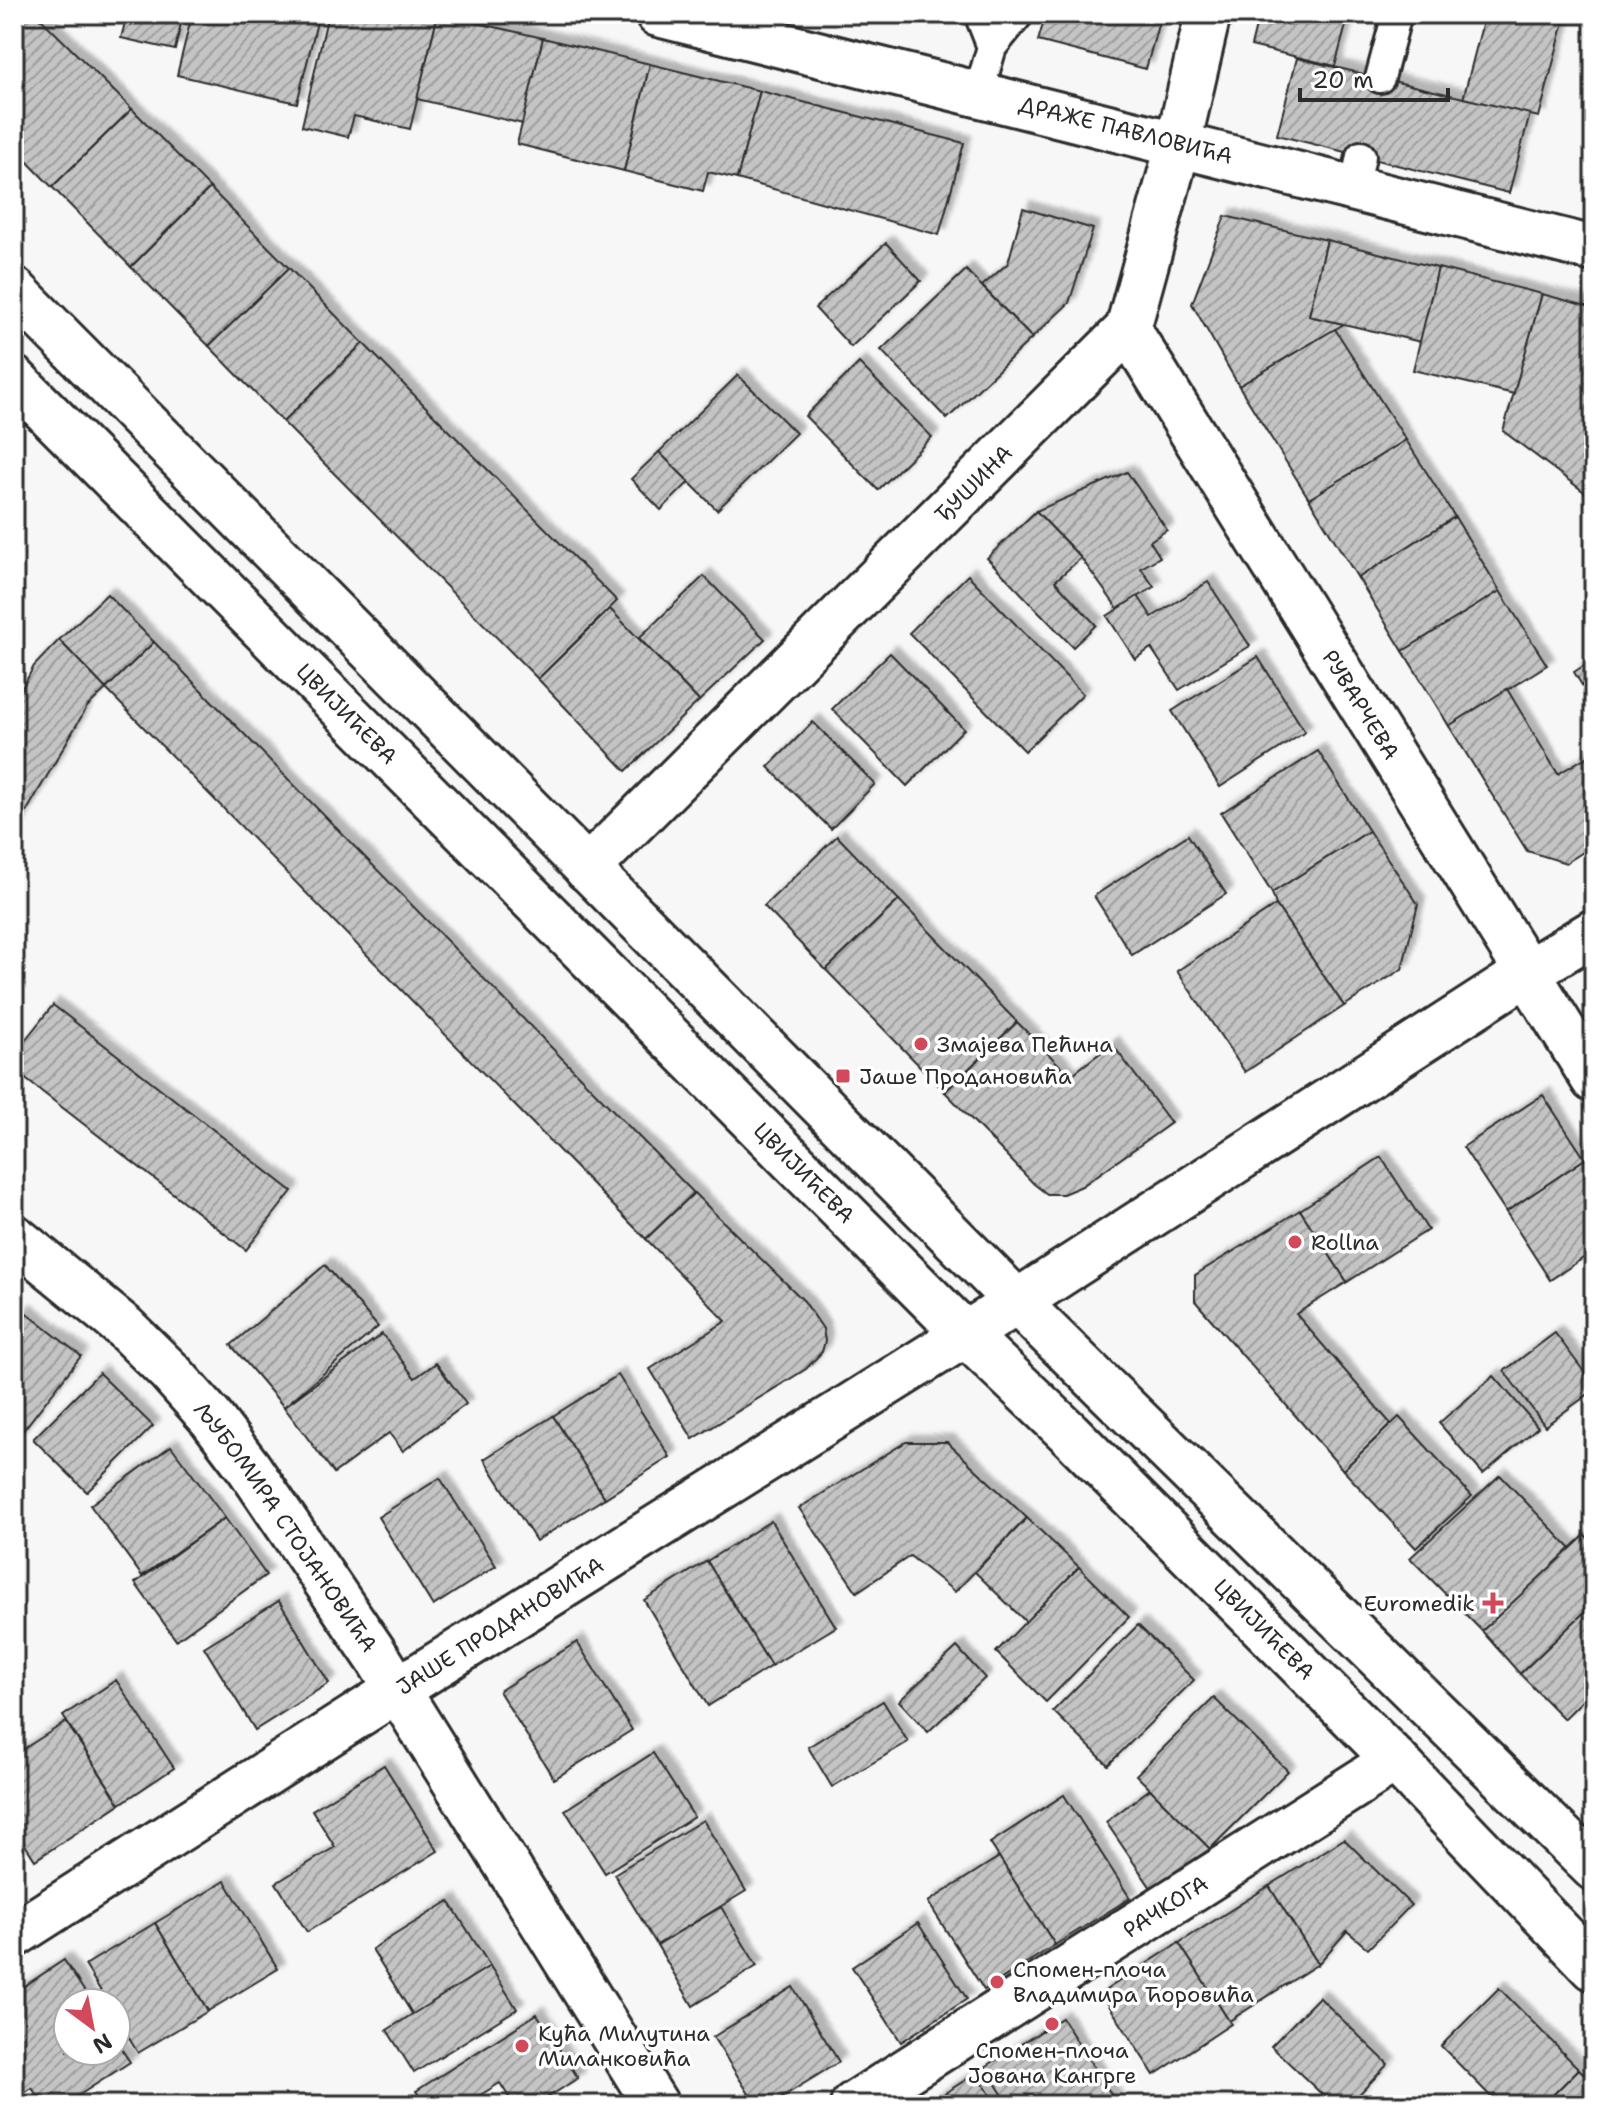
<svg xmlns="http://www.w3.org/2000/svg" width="1608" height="2119" viewBox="0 0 1608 2119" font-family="'Shantell Sans',sans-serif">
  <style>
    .building { fill: url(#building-hatch); stroke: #2b2b2b; stroke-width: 2; filter: url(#shadow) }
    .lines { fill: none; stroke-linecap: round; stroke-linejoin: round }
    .lane-casing { stroke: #2b2b2b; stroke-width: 34 }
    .street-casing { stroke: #2b2b2b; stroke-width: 50 }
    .secondary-casing { stroke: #2b2b2b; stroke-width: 50 }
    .lane { stroke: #fff; stroke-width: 28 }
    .street { stroke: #fff; stroke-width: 44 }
    .secondary { stroke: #fff; stroke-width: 44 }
    .poi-dot { fill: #d1495b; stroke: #fff; stroke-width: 3 }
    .labels { text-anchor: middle; stroke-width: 7; stroke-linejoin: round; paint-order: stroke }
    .street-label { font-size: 22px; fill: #2b2b2b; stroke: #fff }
    .poi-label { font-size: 22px; fill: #2b2b2b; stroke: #fff; text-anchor: start }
  </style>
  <defs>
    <pattern id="building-hatch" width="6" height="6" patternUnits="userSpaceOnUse" patternTransform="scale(2)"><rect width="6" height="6" fill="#c4c4c4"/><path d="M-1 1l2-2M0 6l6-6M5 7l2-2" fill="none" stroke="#9f9f9f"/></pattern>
    <filter id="shadow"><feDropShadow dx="7" dy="-7" stdDeviation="2" flood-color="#0004"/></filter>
  </defs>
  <rect width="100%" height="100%" fill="#f7f7f7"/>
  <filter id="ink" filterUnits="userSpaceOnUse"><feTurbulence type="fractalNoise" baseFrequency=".0125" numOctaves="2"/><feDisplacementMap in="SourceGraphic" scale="16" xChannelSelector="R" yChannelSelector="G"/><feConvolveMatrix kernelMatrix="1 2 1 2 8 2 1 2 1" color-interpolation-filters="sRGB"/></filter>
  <g filter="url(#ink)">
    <g class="building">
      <polygon points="14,14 36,14 132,109 52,187 14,148"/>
      <polygon points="123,14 183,14 175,50 121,38 127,15"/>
      <polygon points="192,14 319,14 297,103 177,75"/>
      <polygon points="328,14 438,14 410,129 354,116 348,137 302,126"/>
      <polygon points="438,14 543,38 523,124 417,99"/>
      <polygon points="1046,14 1161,14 1146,69 1038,41"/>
      <polygon points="1259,14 1349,14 1335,66 1251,46"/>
      <polygon points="1485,14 1566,14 1539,117 1463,99"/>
      <polygon points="543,38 650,64 624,171 517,144"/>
      <polygon points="1297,58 1530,114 1509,193 1277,135"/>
      <polygon points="650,64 760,91 737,179 708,172 703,191 624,171"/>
      <polygon points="760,91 964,143 939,235 737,179"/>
      <polygon points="132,109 210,188 131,267 52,187"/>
      <polygon points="210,188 289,268 209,346 131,267"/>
      <polygon points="1023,208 1093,229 1069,303 1032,338 982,286 1008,263"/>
      <polygon points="1225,216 1327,240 1309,316 1344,324 1239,386 1192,304"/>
      <polygon points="1327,240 1438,268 1421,342 1309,316"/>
      <polygon points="886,243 921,281 851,347 815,308"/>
      <polygon points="289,268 363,343 283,422 209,346"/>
      <polygon points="1438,268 1542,294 1514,394 1413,370"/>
      <polygon points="966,270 1032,338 947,419 881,350"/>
      <polygon points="1542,294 1594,308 1594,468 1587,494 1503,431"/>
      <polygon points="1335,329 1406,440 1309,499 1239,386"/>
      <polygon points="363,343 617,601 538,679 283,422"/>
      <polygon points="859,363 932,437 878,490 805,416"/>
      <polygon points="738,375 796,433 717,510 659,452"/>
      <polygon points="1406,440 1455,517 1358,578 1309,499"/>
      <polygon points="659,452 689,482 661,510 631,479"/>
      <polygon points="1127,472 1167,530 1150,541 1160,557 1141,568 1154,587 1118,609 1081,558 1036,511"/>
      <polygon points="1036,511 1081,558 1055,581 1096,625 1073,647 987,558"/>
      <polygon points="1455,517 1500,591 1403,651 1358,578"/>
      <polygon points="968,575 1083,694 1025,751 909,633"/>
      <polygon points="704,576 765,639 699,701 639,638"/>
      <polygon points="1208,582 1250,646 1179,690 1151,648 1135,659 1107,616 1138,596 1152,617"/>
      <polygon points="1500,591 1547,665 1449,726 1403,651"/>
      <polygon points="107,594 154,642 106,689 59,640"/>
      <polygon points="610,609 699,701 626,771 538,679"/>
      <polygon points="59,640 106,689 87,707 14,833 14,703 34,666"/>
      <polygon points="154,642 694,1193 646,1239 106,689"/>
      <polygon points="890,653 964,729 907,786 832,709"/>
      <polygon points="1258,657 1305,732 1220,787 1172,711"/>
      <polygon points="1594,659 1594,705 1574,672"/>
      <polygon points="1507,689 1558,774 1586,757 1594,769 1594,845 1566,863 1527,851 1449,726"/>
      <polygon points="813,722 875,784 831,829 768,767"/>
      <polygon points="1318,751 1369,831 1272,893 1221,813"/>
      <polygon points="1369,831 1418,904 1402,969 1344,1006 1276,905 1272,893"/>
      <polygon points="1188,835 1226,894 1132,955 1094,896"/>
      <polygon points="837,836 899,900 826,970 764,906"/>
      <polygon points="899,900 1017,1022 945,1092 826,970"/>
      <polygon points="1276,905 1344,1006 1245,1072 1177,971"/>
      <polygon points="53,1005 292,1191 246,1250 14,1070 14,1054"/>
      <polygon points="1017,1022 1070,1076 1112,1044 1171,1123 1082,1186 1063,1194 1047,1194 1034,1184 945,1092"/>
      <polygon points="1543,1095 1585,1159 1506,1212 1463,1147"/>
      <polygon points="1381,1157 1428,1230 1347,1282 1300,1210"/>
      <polygon points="1585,1159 1594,1173 1594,1251 1550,1280 1506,1212"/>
      <polygon points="694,1193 804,1301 823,1329 825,1341 822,1352 806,1369 693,1439 650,1369 726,1321 646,1239"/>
      <polygon points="1300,1210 1347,1282 1296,1314 1391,1424 1343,1470 1195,1301 1195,1275"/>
      <polygon points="325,1265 378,1327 284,1407 231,1345"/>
      <polygon points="24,1311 81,1356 18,1437 14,1434 14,1324"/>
      <polygon points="1555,1333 1594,1385 1594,1390 1545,1426 1504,1371"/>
      <polygon points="382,1334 415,1378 436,1363 466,1404 403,1451 389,1433 334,1473 284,1407"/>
      <polygon points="99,1373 153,1426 87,1492 33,1439"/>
      <polygon points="618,1375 670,1457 605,1498 553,1416"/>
      <polygon points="1494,1376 1538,1427 1483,1474 1439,1423"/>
      <polygon points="553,1416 605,1498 536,1541 484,1459"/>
      <polygon points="1399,1417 1472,1496 1416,1548 1343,1470"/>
      <polygon points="906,1442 947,1442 1027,1518 955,1592 910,1556 857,1592 799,1508"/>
      <polygon points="171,1446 225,1518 142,1576 90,1505"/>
      <polygon points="1500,1475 1571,1549 1482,1631 1410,1558"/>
      <polygon points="440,1478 496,1566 433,1606 378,1517"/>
      <polygon points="225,1518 266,1575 176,1640 135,1583"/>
      <polygon points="1027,1518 1079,1567 1026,1622 975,1572"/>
      <polygon points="771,1521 836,1627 771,1666 707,1561"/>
      <polygon points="1585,1535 1594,1545 1594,1603 1520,1674 1482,1631"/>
      <polygon points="707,1561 771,1666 708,1706 644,1600"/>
      <polygon points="1079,1567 1129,1617 1046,1702 996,1652"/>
      <polygon points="279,1601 329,1683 255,1730 204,1647"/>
      <polygon points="1594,1603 1594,1689 1564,1719 1520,1674"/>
      <polygon points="1138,1625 1194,1680 1108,1765 1053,1711"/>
      <polygon points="577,1642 632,1730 554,1779 499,1691"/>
      <polygon points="957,1647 985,1678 928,1732 899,1701"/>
      <polygon points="116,1680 174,1768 120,1804 63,1716"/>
      <polygon points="1214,1698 1288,1771 1210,1849 1136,1775"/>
      <polygon points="883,1701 908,1742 832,1787 808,1747"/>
      <polygon points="66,1722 120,1804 35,1860 14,1828 14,1755"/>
      <polygon points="653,1753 694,1817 605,1873 565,1810"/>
      <polygon points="384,1765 438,1851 307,1932 276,1883 335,1847 312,1810"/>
      <polygon points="1150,1789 1210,1849 1151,1888 1106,1822"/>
      <polygon points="1064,1795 1130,1898 1055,1945 990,1843"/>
      <polygon points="703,1820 746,1891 657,1945 614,1874"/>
      <polygon points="1344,1839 1411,1905 1368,1949 1347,1931 1318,1964 1269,1886"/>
      <polygon points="999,1857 1055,1945 984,1990 928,1902"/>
      <polygon points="225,1881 278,1969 208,2011 155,1923"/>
      <polygon points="1269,1886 1318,1964 1229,2021 1179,1943"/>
      <polygon points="449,1901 490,1966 413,2015 372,1949"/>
      <polygon points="721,1907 757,1966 693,2006 657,1945"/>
      <polygon points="155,1923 208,2011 138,2053 116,2017 116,2003 108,2003 85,1965"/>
      <polygon points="918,1923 967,1999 901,2042 852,1967"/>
      <polygon points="1179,1943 1231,2024 1154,2075 1101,1993"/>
      <polygon points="64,1960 92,2003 68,2003 68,2051 116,2051 116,2041 130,2062 64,2105 43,2105 32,2088 14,2100 14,1993"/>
      <polygon points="490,1966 517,2009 414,2073 387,2030"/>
      <polygon points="793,1987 839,2062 769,2105 756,2105 713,2037"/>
      <polygon points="1499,1988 1579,2069 1543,2105 1499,2105 1441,2046"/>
      <polygon points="1319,1997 1388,2064 1349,2105 1333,2105 1271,2046"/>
      <polygon points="537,2014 578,2078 536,2105 514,2105 500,2083 464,2105 425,2105 416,2091"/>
      <polygon points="1062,2018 1118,2105 1009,2105 985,2067"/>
      <polygon points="1579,2069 1594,2084 1594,2105 1543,2105"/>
      <polygon points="976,2073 997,2105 927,2105"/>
    </g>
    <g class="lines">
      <g class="lane-casing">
        <g id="lane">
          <polyline points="979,14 992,47"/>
          <polyline points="1380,78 1397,14"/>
          <polyline points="979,91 992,47 1019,14"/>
          <polyline points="1355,186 1361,156"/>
        </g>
      </g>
      <g class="street-casing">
        <g id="street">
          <path id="s1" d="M658,14C971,90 1283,168 1594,249"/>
          <path id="s2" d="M1128,329L1594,1080"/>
          <path id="s3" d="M587,869L1128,329L1175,157L1208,14"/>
          <path id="s4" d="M14,1237L124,1327L170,1372L211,1418L249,1468L379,1660L656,2105"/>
          <path id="s5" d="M14,1935L397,1690L1017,1302L1528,972L1594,932"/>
          <path id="s6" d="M853,2105L1395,1760"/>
        </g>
      </g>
      <g class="secondary-casing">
        <g id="secondary">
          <polyline points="14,290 1017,1302 1594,1868"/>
          <path id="s7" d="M14,379L965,1334L1069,1433L1395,1760L1594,1968"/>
        </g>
      </g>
      <use href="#lane" class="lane"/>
      <use href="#street" class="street"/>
      <use href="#secondary" class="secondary"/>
    </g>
  </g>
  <g class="poi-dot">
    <circle cx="921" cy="1044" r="8"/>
    <rect x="835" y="1068" width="16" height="16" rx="4"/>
    <circle cx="1295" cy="1242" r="8"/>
    <path d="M1489 1591h8v8h8v8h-8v8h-8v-8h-8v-8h8z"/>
    <circle cx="997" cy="1982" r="8"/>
    <circle cx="1052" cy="2024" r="8"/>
    <circle cx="522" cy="2046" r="8"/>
  </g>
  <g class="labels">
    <g class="street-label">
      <text dy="8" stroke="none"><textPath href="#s1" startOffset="482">ДРАЖЕ ПАВЛОВИЋА</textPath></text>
      <text dy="8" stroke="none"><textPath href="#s3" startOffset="546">ЂУШИНА</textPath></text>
      <text dy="8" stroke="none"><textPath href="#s2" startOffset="442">РУВАРЧЕВА</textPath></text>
      <text dy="8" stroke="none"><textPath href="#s7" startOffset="472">ЦВИЈИЋЕВА</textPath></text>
      <text dy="8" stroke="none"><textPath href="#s7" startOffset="1120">ЦВИЈИЋЕВА</textPath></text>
      <text dy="8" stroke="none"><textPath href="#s4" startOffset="400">ЉУБОМИРА СТОЈАНОВИЋА</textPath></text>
      <text dy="8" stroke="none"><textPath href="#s5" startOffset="576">ЈАШЕ ПРОДАНОВИЋА</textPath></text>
      <text dy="8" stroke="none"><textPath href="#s7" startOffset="1768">ЦВИЈИЋЕВА</textPath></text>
      <text dy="8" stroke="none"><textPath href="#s6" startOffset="370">РАЧКОГА</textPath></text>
    </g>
    <g class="poi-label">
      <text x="937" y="1052">Змајева Пећина</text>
      <text x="859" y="1084">Јаше Продановића</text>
      <text x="1311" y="1250">Rollna</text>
      <text x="1475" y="1611" text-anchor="end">Euromedik</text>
      <text x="1013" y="1977">Спомен-плоча<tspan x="1013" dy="25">Владимира Ћоровића</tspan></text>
      <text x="538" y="2041">Кућа Милутина<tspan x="538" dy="25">Миланковића</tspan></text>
      <text x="1052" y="2058" text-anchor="middle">Спомен-плоча<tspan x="1052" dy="25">Јована Кангрге</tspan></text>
    </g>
  </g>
  <rect width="1608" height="2119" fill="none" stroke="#fff" stroke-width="48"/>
  <rect x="24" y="24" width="1560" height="2071" fill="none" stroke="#2b2b2b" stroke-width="3" filter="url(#ink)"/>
  <g transform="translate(92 2027) rotate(148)"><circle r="38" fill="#ffffff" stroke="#aaaaaa" stroke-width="2"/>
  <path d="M0-6L14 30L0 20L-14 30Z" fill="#d1495b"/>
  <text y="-12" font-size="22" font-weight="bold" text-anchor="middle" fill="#2b2b2b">N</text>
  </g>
  <path d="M1300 88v12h148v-12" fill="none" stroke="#2b2b2b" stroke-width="4"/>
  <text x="1312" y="88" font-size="24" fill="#2b2b2b" stroke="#ffffff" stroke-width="6" paint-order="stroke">20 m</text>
</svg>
